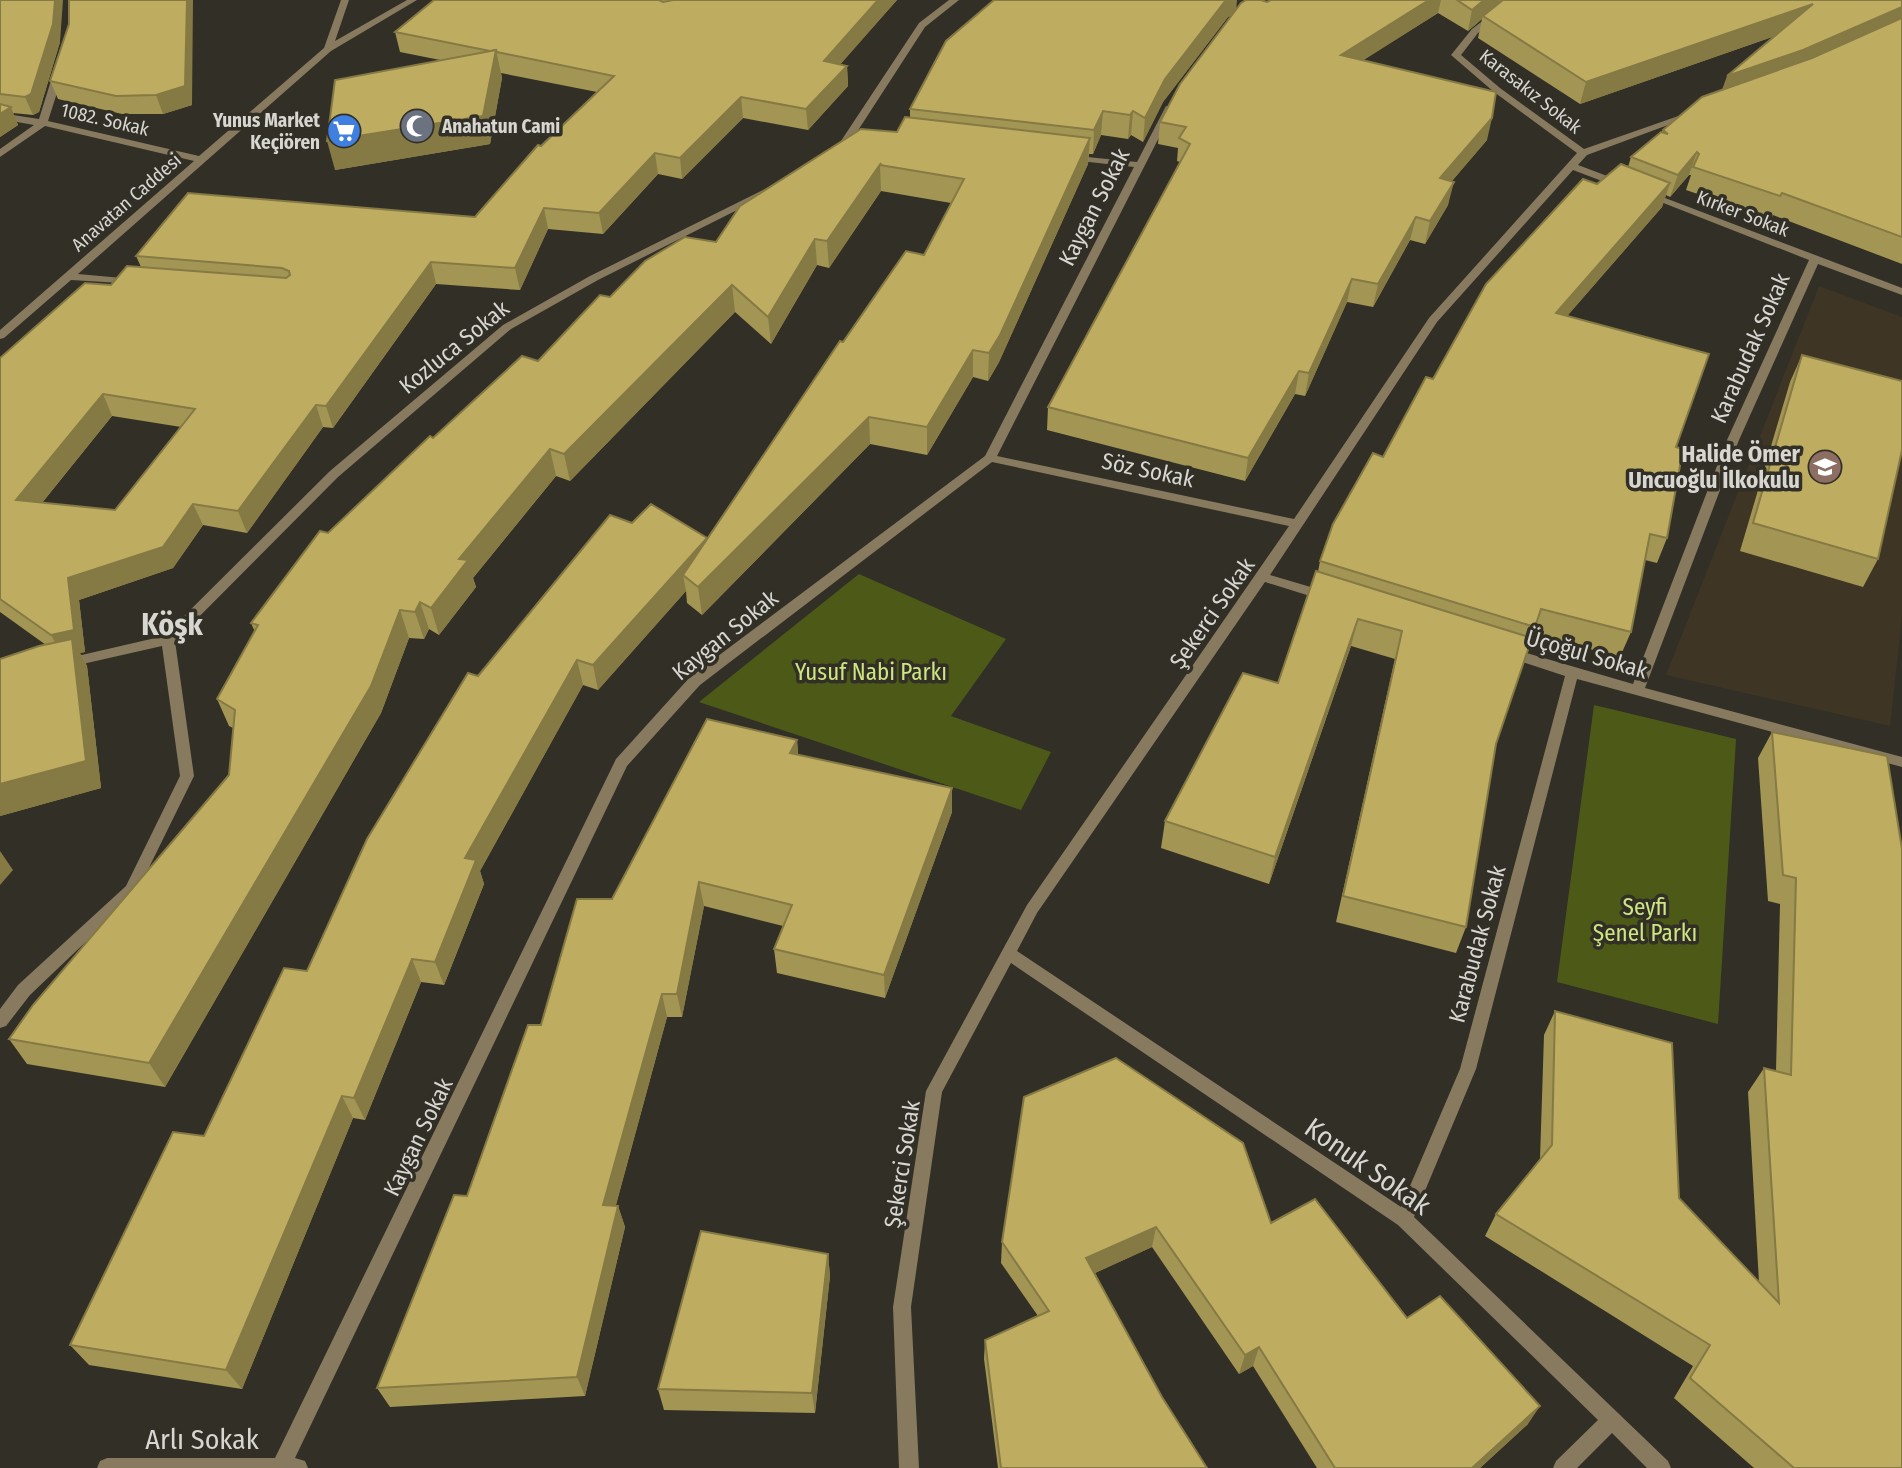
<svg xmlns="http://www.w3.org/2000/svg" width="1902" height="1468" viewBox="0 0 1902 1468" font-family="'Fira Sans Condensed',sans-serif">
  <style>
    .education { fill: #3e3525 }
    .green { fill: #4d5a17 }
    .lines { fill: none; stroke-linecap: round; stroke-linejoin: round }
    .minor { fill: #877a5e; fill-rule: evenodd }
    .wall { fill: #a39553; fill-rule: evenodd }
    .shaded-wall { fill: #857944 }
    .building { fill: #bead61; stroke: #857944; stroke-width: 2; fill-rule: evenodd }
    .labels { text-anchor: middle; stroke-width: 7; stroke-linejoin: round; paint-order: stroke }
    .far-street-label { font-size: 19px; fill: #d7d6d0; stroke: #312f26 }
    .far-poi-label { font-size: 19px; font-weight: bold; fill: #d7d6d0; stroke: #312f26; text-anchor: end }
    .street-label { font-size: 23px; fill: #d7d6d0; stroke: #312f26 }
    .poi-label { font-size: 23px; font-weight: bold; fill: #d7d6d0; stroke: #312f26; text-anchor: end }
    .park-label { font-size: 23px; fill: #cee581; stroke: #312f26 }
    .near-street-label { font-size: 28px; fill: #d7d6d0; stroke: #312f26 }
    .district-label { font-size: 30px; font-weight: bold; fill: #d7d6d0; stroke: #312f26 }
  </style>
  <rect width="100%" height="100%" fill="#312f26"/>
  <polygon class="education" points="1819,286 1902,317 1902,617 1890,726 1666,675"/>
  <g class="green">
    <polygon points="859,574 1006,639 951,716 1051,752 1021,810 699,702"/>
    <polygon points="1594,705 1736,739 1718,1024 1557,982"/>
  </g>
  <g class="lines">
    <g class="minor">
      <polygon points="341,0 349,0 335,41 407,0 417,0 331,51 78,274 133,279 138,282 137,284 71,280 4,338 0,339 0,330 194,161 45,126 0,157 0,149 34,125 0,119 0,113 39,119 54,71 59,68 64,71 48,121 199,156 324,48"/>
      <polygon points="949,0 959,0 925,27 844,152 836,152 835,150 919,23"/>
      <polygon points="1510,0 1520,0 1478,33 1461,55 1500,88 1584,149 1687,113 1695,115 1587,155 1578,165 1623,182 1623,186 1615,186 1573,170 1437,322 1270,575 1331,593 1333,596 1331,599 1326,601 1265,582 1037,913 1017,951 1401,1207 1460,1069 1565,676 1504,656 1502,653 1509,648 1633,684 1727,440 1809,260 1643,195 1648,192 1652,193 1902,288 1902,295 1818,264 1739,440 1645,688 1902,757 1902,767 1577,679 1476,1069 1414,1217 1668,1461 1671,1468 1647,1468 1612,1433 1577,1468 1553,1468 1556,1461 1598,1420 1398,1225 1011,963 942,1092 911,1307 919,1468 899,1468 893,1307 926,1091 1027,905 1289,526 992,462 700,685 627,766 295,1458 305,1461 308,1468 97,1468 100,1461 107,1458 275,1458 616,759 690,677 985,456 1134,167 1071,160 1066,157 1067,155 1137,162 1166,106 1174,108 997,456 1294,519 1429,318 1577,153 1494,92 1451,55 1472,29"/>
      <polygon points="771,186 776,189 775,191 598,280 511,329 338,477 175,641 194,776 136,894 30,995 6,1026 0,1028 0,1009 18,985 126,886 180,776 162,646 65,668 60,666 58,663 60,660 164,636 330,471 503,325 590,276"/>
    </g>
  </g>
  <g class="wall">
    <polygon points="0,0 60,42 39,112 33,115 13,113 18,125 0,137"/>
    <path d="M434,0H897L840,64L847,66L848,86L808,130L743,118L682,179L658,174L603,234L548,229L520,290L436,284L333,428L323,427L247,533L203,525L173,568L79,600L85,652L80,653L87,666L101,788L0,816V659L46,645L0,612V358L141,267L136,256L475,217L541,146L597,92L501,73L502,78L490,144L335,170L440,60L400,52L395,32ZM112,416L181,427L115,510L42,503Z"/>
    <polygon points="1271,0 1902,0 1902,264 1773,215 1771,219 1686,190 1691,175 1689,175 1670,197 1666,195 1662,207 1567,316 1676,447 1667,538 1657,563 1645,560 1631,632 1620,657 1533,634 1496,744 1466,927 1456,953 1336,922 1395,659 1351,646 1269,884 1161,848 1165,821 1278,683 1318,572 1320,561 1383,457 1433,379 1597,184 1628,167 1631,157 1662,132 1663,130 1722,90 1775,36 1580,104 1478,38 1482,19 1468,31 1438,13 1363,60 1487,140 1451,182 1448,205 1425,244 1410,240 1373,307 1347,302 1305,396 1295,394 1245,481 1047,430 1048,407 1180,162 1177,161 1178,148 1158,144 1160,122 1232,15 1228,17 1163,102 1143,142 1131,135 1128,139 1101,135 1093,154 1089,154 1088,164 999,362 988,381 973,377 927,455 870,444 702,615 687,603 686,591 598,690 583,685 480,871 484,884 444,985 421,982 365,1120 353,1118 242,1389 89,1365 70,1345 204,1136 307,971 478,676 632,523 707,539 843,342 924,255 951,203 881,191 829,268 817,265 771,344 735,312 570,481 556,476 473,578 476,587 439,635 429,629 424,639 409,638 381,713 165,1087 27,1064 9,1039 229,775 233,728 229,726 217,699 255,632 251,623 328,533 433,438 538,361 610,297 716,242 897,132 910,118 910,109 1236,9 1267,2"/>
    <polygon points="69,24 192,105 163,114 122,114 58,99 50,81"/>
    <polygon points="1802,355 1878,559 1863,587 1740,551 1790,382"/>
    <polygon points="1772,732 1902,1468 1754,1468 1674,1398 1693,1366 1485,1236 1496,1214 1540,1159 1544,1035 1555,1011 1679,1198 1759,1282 1748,1092 1764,1068 1776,1071 1780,904 1768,901 1758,758"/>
    <polygon points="797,740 798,754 952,812 885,998 777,973 774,949 783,926 704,906 682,1017 667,1017 616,1205 618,1206 625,1227 585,1396 390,1407 377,1388 467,1196 541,1025 612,899"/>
    <polygon points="1024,1097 1271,1223 1407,1318 1528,1424 1480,1468 1317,1468 1253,1366 1239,1374 1152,1247 1095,1273 1162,1397 1207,1468 998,1468 984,1359 985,1340 1038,1316 1001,1263 1002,1242"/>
    <polygon points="828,1254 830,1276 815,1413 664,1410 658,1389"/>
  </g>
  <g class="shaded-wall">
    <polygon points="55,0 63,0 60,42 39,112 33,115 25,97"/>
    <polygon points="187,0 193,0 192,105 163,114 156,95"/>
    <polygon points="878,0 897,0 825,82 824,61"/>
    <polygon points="1226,0 1237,0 1236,13 1228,17 1163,102 1143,142 1145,118 1165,79"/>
    <polygon points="1429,0 1441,0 1438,13 1337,77 1341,55"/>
    <polygon points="1484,0 1514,0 1483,16 1482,19 1468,31 1472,10"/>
    <polygon points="1813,4 1804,26 1580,104 1586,82"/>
    <polygon points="1902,7 1902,25 1719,98 1727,76"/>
    <polygon points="496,50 502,78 490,144 335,170 327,141"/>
    <polygon points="847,66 848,86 808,130 806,109"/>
    <polygon points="741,97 743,118 682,179 680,158"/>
    <polygon points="11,107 18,125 0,137 0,114"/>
    <polygon points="1103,111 1101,135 1093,154 1094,130"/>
    <polygon points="1133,111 1131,135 1128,139 1130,115"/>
    <polygon points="1492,118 1487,140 1435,201 1440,178"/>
    <polygon points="1090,138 1088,164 999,362 988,381 989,353"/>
    <polygon points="1697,152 1689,175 1670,197 1678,175"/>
    <polygon points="655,153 658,174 603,234 599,213"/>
    <polygon points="880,165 881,191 829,268 827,241"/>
    <polygon points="1454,182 1448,205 1425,244 1430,221"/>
    <polygon points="1670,183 1662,207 1549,337 1556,313"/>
    <polygon points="544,208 548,229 520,290 515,268"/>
    <polygon points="1416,217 1410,240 1373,307 1378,284"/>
    <polygon points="815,239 817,265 771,344 768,317"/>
    <polygon points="431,262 436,284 333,428 326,406"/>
    <polygon points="1352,279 1347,302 1305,396 1309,373"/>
    <polygon points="732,285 735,312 570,481 564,454"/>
    <polygon points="973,350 973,377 927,455 927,427"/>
    <polygon points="1299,371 1295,394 1245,481 1248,458"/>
    <polygon points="103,394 112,416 27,521 16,500"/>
    <polygon points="316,405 323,427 247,533 238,511"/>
    <polygon points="869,417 870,444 702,615 698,587"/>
    <polygon points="550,449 556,476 473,578 476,587 439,635 431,608 459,559"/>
    <polygon points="193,504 203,525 173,568 79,600 85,652 80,653 87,666 101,788 0,816 0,784 63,657 51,635 68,578"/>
    <polygon points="707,538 711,563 683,575 686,591 598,690 593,665"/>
    <polygon points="420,602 429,629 424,639 415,612"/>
    <polygon points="400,610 409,638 381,713 165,1087 149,1063"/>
    <polygon points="1358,619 1351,646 1269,884 1275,857"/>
    <polygon points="577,660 583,685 480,871 484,884 444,985 435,962 465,858"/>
    <polygon points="797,740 799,765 790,753"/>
    <polygon points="952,788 952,812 885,998 884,975"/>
    <polygon points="0,851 13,870 0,885"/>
    <polygon points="699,882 704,906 682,1017 677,994"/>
    <polygon points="412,959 421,982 365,1120 354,1098"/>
    <polygon points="662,994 667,1017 610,1226 603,1205"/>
    <polygon points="342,1096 353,1118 242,1389 226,1370"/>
    <polygon points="618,1206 625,1227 585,1396 577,1377"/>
    <polygon points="1156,1227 1152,1247 1084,1278 1086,1258"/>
    <polygon points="828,1254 830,1276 815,1413 812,1393"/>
    <polygon points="1259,1347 1253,1366 1239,1374 1245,1355"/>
    <polygon points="1540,1406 1528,1424 1480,1468 1472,1468"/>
  </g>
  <g class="building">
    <polygon points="0,0 55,0 53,24 31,94 25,97 0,94"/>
    <polygon points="69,0 187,0 185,86 156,95 116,96 50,81 69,24"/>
    <path d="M434,0H659L663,2L673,0H878L824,61L847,66L806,109L741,97L680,158L655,153L599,213L544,208L515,268L431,262L326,406L316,405L238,511L193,504L163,547L68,578L74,630L51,635L0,599V358L85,283L111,285L127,266L286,278L290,275L289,271L282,268L136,256L188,193L475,217L538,145L541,146L614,76L497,52L496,50L490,51L395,32ZM103,394L195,409L115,510L16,500Z"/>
    <polygon points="994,0 1226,0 1165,79 1145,118 1133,111 1130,115 1103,111 1094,130 910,109 946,41"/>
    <polygon points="1246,0 1261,0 1267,2 1271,0 1429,0 1341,55 1496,92 1492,118 1440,178 1454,182 1430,221 1416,217 1378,284 1352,279 1309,373 1299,371 1248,458 1048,407 1190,144 1179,138 1186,127 1160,122 1180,84 1241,3"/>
    <polygon points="1457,0 1484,0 1472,10"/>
    <polygon points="1503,0 1902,0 1902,7 1803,50 1727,76 1813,4 1586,82 1483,16"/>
    <polygon points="1902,18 1902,237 1782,193 1780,196 1693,167 1699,154 1697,152 1678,175 1631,157 1661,132 1668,134 1663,130 1702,97 1812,58"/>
    <polygon points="496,50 483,116 327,141 335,80"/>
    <polygon points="0,104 11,107 0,114"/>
    <polygon points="905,117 1090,138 1000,335 989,353 973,350 927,427 869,417 698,587 683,575 840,341 843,342 906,251 924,255 964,179 880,165 881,163 827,241 815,239 768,317 732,285 564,454 550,449 459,559 468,560 431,608 420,602 415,612 400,610 371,686 149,1063 9,1039 33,1005 229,775 235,710 217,699 258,625 251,623 320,531 328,533 430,436 433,438 522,356 538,361 600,295 610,297 645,261 685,237 716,242 740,206 861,129 897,132"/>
    <polygon points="1621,164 1670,183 1556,313 1709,354 1676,447 1683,449 1667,538 1650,534 1631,632 1541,609 1535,627 1320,561 1333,524 1373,453 1383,457 1426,377 1433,379 1486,284 1583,179 1597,184"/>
    <polygon points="1802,355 1902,381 1902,450 1878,559 1753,523"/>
    <polygon points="651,504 707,538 593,665 577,660 465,858 476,860 435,962 412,959 354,1098 342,1096 226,1370 70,1345 173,1132 204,1136 284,968 307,971 367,839 468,673 478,676 610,515 632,523"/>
    <polygon points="1316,571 1532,638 1496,744 1466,927 1343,896 1402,631 1358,619 1275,857 1165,821 1243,673 1278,683"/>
    <polygon points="72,639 86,761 0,784 0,659 39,646"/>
    <polygon points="707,719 797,740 790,753 952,788 884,975 774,949 792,905 699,882 677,994 662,994 603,1205 618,1206 577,1377 377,1388 454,1195 467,1196 528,1025 541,1025 577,899 612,899"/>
    <polygon points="1772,732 1887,756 1902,849 1902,1468 1794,1468 1690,1378 1710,1345 1496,1214 1552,1145 1555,1011 1672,1043 1679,1198 1779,1303 1764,1068 1791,1075 1796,878 1783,875"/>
    <polygon points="1116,1058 1243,1143 1271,1223 1315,1199 1407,1318 1440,1296 1540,1406 1472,1468 1335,1468 1259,1347 1245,1355 1156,1227 1086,1258 1162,1397 1207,1468 1001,1468 985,1340 1049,1311 1002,1242 1024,1097"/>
    <polygon points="701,1231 828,1254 812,1393 658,1389"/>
  </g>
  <defs>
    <g id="mosque-disc" transform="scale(1.75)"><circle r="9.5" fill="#6b7280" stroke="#312f26"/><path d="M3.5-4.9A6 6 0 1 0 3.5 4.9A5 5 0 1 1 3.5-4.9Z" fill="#fff"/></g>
    <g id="supermarket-disc" transform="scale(1.75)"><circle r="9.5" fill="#3f7fe0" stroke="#312f26"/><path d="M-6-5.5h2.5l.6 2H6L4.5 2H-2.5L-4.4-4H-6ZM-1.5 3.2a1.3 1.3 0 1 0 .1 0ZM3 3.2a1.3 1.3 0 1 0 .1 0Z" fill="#fff"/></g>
    <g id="school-disc" transform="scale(1.75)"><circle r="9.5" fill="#8d6e63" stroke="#312f26"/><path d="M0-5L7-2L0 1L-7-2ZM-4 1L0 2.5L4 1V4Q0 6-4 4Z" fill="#fff"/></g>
  </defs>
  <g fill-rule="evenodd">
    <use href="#mosque-disc" x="417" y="126"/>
    <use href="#supermarket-disc" x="344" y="131"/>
    <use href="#school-disc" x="1825" y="467"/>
  </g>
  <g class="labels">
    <g class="far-street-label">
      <text transform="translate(1531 91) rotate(38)" y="7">Karasakız Sokak</text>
      <text transform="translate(105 119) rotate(13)" y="7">1082. Sokak</text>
      <text transform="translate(126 202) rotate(-41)" y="7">Anavatan Caddesi</text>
      <text transform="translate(1743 213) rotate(21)" y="7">Kırker Sokak</text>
    </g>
    <g class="far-poi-label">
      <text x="320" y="127">Yunus Market<tspan x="320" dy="22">Keçiören</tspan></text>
      <text x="442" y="133" text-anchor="start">Anahatun Cami</text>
    </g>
    <g class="street-label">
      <text transform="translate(1094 207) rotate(-63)" y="8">Kaygan Sokak</text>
      <text transform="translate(454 347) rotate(-39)" y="8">Kozluca Sokak</text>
      <text transform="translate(1750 348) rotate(-66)" y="8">Karabudak Sokak</text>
      <text transform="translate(1148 470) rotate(12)" y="8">Söz Sokak</text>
      <text transform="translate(1212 613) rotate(-55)" y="8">Şekerci Sokak</text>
      <text transform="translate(725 635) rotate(-39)" y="8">Kaygan Sokak</text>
      <text transform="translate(1587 654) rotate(16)" y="8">Üçoğul Sokak</text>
      <text transform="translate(1477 944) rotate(-75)" y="8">Karabudak Sokak</text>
      <text transform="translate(418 1137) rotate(-64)" y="8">Kaygan Sokak</text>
      <text transform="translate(902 1164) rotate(-81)" y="8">Şekerci Sokak</text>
    </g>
    <g class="poi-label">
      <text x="1800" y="462">Halide Ömer<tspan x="1800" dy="26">Uncuoğlu İlkokulu</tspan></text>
    </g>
    <g class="park-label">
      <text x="871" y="680">Yusuf Nabi Parkı</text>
      <text x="1645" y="915">Seyfi<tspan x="1645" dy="26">Şenel Parkı</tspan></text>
    </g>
    <g class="near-street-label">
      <text transform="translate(1368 1166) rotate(35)" y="10">Konuk Sokak</text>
      <text x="202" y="1449">Arlı Sokak</text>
    </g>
    <g class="district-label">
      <text x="172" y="635">Köşk</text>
    </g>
  </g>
</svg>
